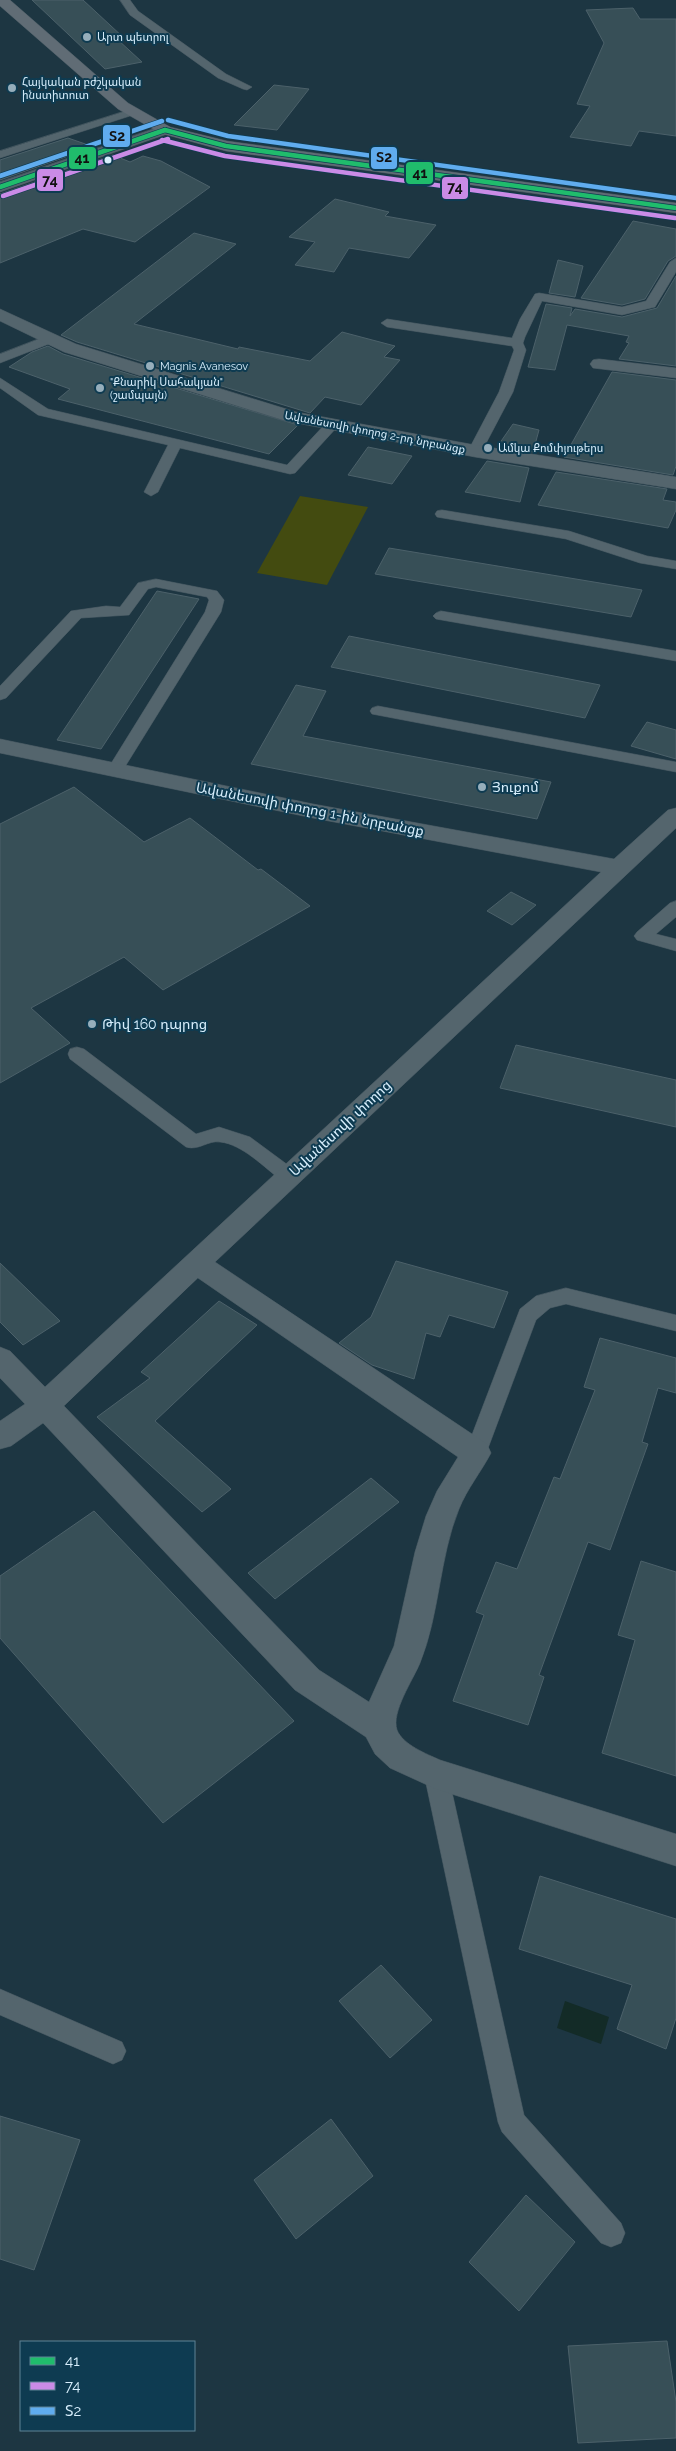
<svg xmlns="http://www.w3.org/2000/svg" width="676" height="2451" viewBox="0 0 676 2451" font-family="Raleway,'Noto Sans Armenian',sans-serif">
  <style>
    .green { fill: #434b10 }
    .water { fill: #132b27 }
    .building { fill: #374f57; stroke: #4c616a }
    .lines { fill: none; stroke-linecap: round; stroke-linejoin: round }
    .service-casing { stroke: #40535d; stroke-width: 1 }
    .minor-casing { stroke: #40535d; stroke-width: 1 }
    .tertiary-casing { stroke: #40535d; stroke-width: 1 }
    .secondary-casing { stroke: #40535d; stroke-width: 1 }
    .service { fill: #54656d; fill-rule: evenodd }
    .minor { fill: #54656d; fill-rule: evenodd }
    .tertiary { fill: #54656d; fill-rule: evenodd }
    .secondary { fill: #606c75; fill-rule: evenodd }
    .bus-1-casing { stroke: #0e3b51; stroke-width: 6 }
    .bus-2-casing { stroke: #0e3b51; stroke-width: 6 }
    .bus-3-casing { stroke: #0e3b51; stroke-width: 6 }
    .bus-1 { stroke: #20bc6c; stroke-width: 4.5 }
    .bus-2 { stroke: #ca8be6; stroke-width: 4.5 }
    .bus-3 { stroke: #60acee; stroke-width: 4.5 }
    .poi-dot { fill: #96aebb; stroke: #0e3b51; stroke-width: 2 }
    .bus-dot { fill: #d7eefc; stroke: #0e3b51; stroke-width: 2 }
    .labels { text-anchor: middle; stroke-width: 4; stroke-linejoin: round; paint-order: stroke }
    .far-poi-label { font-size: 11px; fill: #d7eefc; stroke: #0e3b51; text-anchor: start }
    .far-street-label { font-size: 11px; fill: #d7eefc; stroke: #0e3b51 }
    .poi-label { font-size: 14px; fill: #d7eefc; stroke: #0e3b51; text-anchor: start }
    .street-label { font-size: 14px; fill: #d7eefc; stroke: #0e3b51 }
    .line-badge { stroke: #0e3b51; stroke-width: 2 }
    .pale-badge-label { font-size: 14px; text-anchor: middle; font-weight: bold; fill: #111 }
  </style>
  <rect width="100%" height="100%" fill="#1d3642"/>
  <polygon class="green" points="300,496 368,507 327,585 257,573"/>
  <polygon class="water" points="565,2001 609,2017 601,2044 557,2028"/>
  <g class="building">
    <polygon points="32,0 83,0 124,38 117,39 142,62 105,69"/>
    <polygon points="633,8 640,19 676,19 676,136 639,131 631,146 570,137 590,106 577,104 604,43 586,10"/>
    <polygon points="274,85 309,89 277,130 234,125"/>
    <polygon points="68,138 94,147 0,180 0,160"/>
    <polygon points="113,155 130,162 143,156 161,161 210,187 135,242 83,229 0,263 0,194"/>
    <polygon points="335,199 389,212 385,216 436,225 409,258 349,248 334,272 295,265 315,242 289,237"/>
    <polygon points="633,221 676,229 676,256 668,261 645,299 622,305 581,298"/>
    <polygon points="194,233 236,244 134,324 238,349 239,347 310,361 342,332 395,346 384,357 400,360 361,405 325,397 310,413 77,342 61,335"/>
    <polygon points="558,260 583,266 575,297 549,293"/>
    <polygon points="676,276 676,366 619,359 629,343 626,342 629,336 567,325 555,370 528,367 546,304 572,308 570,316 575,309 622,317 657,308"/>
    <polygon points="48,346 63,354 298,425 269,454 58,399 70,389 9,367 32,352"/>
    <polygon points="612,372 676,380 676,466 673,475 564,457"/>
    <polygon points="513,424 539,430 533,452 497,447"/>
    <polygon points="368,447 412,456 392,484 348,475"/>
    <polygon points="487,461 529,468 520,502 465,492"/>
    <polygon points="556,472 667,489 663,500 676,502 676,510 668,528 538,505"/>
    <polygon points="389,548 642,590 631,617 375,574"/>
    <polygon points="157,591 199,599 101,749 57,740"/>
    <polygon points="349,636 600,685 585,718 331,667"/>
    <polygon points="296,685 326,691 303,736 551,782 537,819 251,764"/>
    <polygon points="647,722 676,730 676,759 631,746"/>
    <polygon points="74,787 144,842 190,818 258,870 261,869 310,906 163,990 124,957 31,1008 70,1043 0,1083 0,824"/>
    <polygon points="511,892 536,905 512,925 487,911"/>
    <polygon points="516,1045 676,1080 676,1127 500,1088"/>
    <polygon points="396,1261 508,1292 494,1328 449,1315 440,1337 426,1333 414,1379 372,1365 339,1343 371,1317"/>
    <polygon points="0,1263 60,1321 23,1345 0,1322"/>
    <polygon points="219,1301 257,1325 155,1421 231,1489 202,1512 97,1417 150,1378 141,1372"/>
    <polygon points="600,1338 676,1358 676,1393 658,1388 642,1442 648,1444 610,1550 588,1542 539,1675 544,1677 528,1725 453,1701 484,1615 476,1612 496,1562 517,1569 554,1477 560,1479 595,1390 584,1387"/>
    <polygon points="371,1478 399,1502 275,1599 248,1573"/>
    <polygon points="94,1511 294,1721 163,1823 0,1638 0,1576"/>
    <polygon points="641,1561 676,1572 676,1776 602,1753 635,1640 618,1635"/>
    <polygon points="540,1876 676,1919 676,2018 666,2049 617,2029 632,1985 519,1949"/>
    <polygon points="381,1965 432,2020 390,2058 339,2001"/>
    <polygon points="0,2116 80,2140 34,2270 0,2259"/>
    <polygon points="331,2119 373,2176 296,2239 254,2180"/>
    <polygon points="526,2195 575,2242 519,2311 469,2262"/>
    <polygon points="667,2341 676,2402 676,2438 578,2443 568,2346"/>
  </g>
  <g class="lines">
    <g class="service-casing">
      <g id="service">
        <polygon points="120,0 130,0 138,11 226,74 252,87 247,90 243,89 218,78 130,15"/>
        <polygon points="132,109 138,112 136,114 0,158 0,151"/>
        <polygon points="676,258 676,272 655,307 622,315 542,301 525,337 523,343 526,350 513,392 482,451 475,455 468,451 499,392 514,350 512,346 387,327 381,323 387,319 512,338 520,319 535,294 539,293 622,307 646,301 670,262"/>
        <polygon points="49,335 54,336 55,339 54,342 0,363 0,354"/>
        <polygon points="0,378 48,409 287,465 327,422 332,421 339,425 295,473 290,474 180,448 158,492 151,496 144,492 168,445 38,415 0,388"/>
        <polygon points="442,510 569,531 647,556 676,561 676,569 640,563 566,539 437,517 435,514 437,511"/>
        <polygon points="156,579 217,591 224,600 221,612 123,770 121,774 109,774 107,770 205,612 209,600 207,597 156,587 148,589 129,615 81,618 6,698 0,700 0,686 71,611 106,606 120,607 138,583"/>
        <polygon points="441,611 676,651 676,661 436,619 433,616 436,613"/>
        <polygon points="378,706 676,762 676,772 372,714 370,711 372,708"/>
        <polygon points="676,901 676,917 656,934 676,939 676,951 637,940 634,936 637,932 670,903"/>
        <path d="M77,1047L84,1049L196,1134L219,1127L250,1137L296,1171L299,1176L296,1181L289,1183L282,1181C265,1168 242,1144 220,1142C208,1140 199,1151 186,1147L70,1059L68,1054L70,1049Z"/>
        <polygon points="566,1288 676,1315 676,1331 566,1304 550,1308 536,1320 484,1459 476,1462 468,1459 465,1453 520,1309 536,1296"/>
        <polygon points="436,1763 445,1766 448,1774 524,2115 621,2223 625,2233 621,2243 611,2247 601,2243 502,2132 498,2122 424,1774 427,1766"/>
        <polygon points="0,1989 122,2042 126,2051 122,2060 113,2064 0,2015"/>
      </g>
    </g>
    <g class="minor-casing">
      <g id="minor">
        <polygon points="0,309 76,344 296,412 475,445 676,477 676,489 475,457 286,421 64,352 0,321"/>
        <polygon points="599,359 676,368 676,378 593,368 590,364 593,360"/>
        <path d="M0,739L313,804L614,859L668,810L676,808V828L215,1262L487,1444L491,1453C481,1472 467,1489 459,1509C439,1558 440,1614 420,1663C413,1680 391,1712 397,1730C403,1745 427,1754 440,1760L676,1834V1866L436,1789L390,1768L375,1754L366,1737L295,1690L43,1423L11,1446L0,1449V1421L25,1404L0,1378V1347L10,1351L45,1387L601,872L313,818L0,753ZM198,1278L458,1457L437,1491L426,1516L415,1552L394,1646L369,1702L319,1670L64,1406Z"/>
      </g>
    </g>
    <g class="tertiary-casing">
      <polygon id="tertiary" points="165,125 170,127 173,130 170,133 0,192 0,182"/>
    </g>
    <g class="secondary-casing">
      <polygon id="secondary" points="0,0 10,0 128,103 170,127 227,141 676,203 676,213 226,151 160,133 118,109 0,6"/>
    </g>
    <use href="#service" class="service"/>
    <use href="#minor" class="minor"/>
    <use href="#tertiary" class="tertiary"/>
    <use href="#secondary" class="secondary"/>
    <g class="bus-1-casing">
      <g id="bus-1">
        <polyline points="165,130 226,146 676,208"/>
        <polyline points="0,187 165,130"/>
      </g>
    </g>
    <g class="bus-2-casing">
      <g id="bus-2">
        <polyline points="162,140 225,156 675,218"/>
        <polyline points="3,196 168,139"/>
      </g>
    </g>
    <g class="bus-3-casing">
      <g id="bus-3">
        <polyline points="168,120 228,136 676,198"/>
        <polyline points="0,176 162,121"/>
      </g>
    </g>
    <use href="#bus-1" class="bus-1"/>
    <use href="#bus-2" class="bus-2"/>
    <use href="#bus-3" class="bus-3"/>
  </g>
  <g class="poi-dot">
    <circle cx="87" cy="37" r="5"/>
    <circle cx="12" cy="88" r="5"/>
    <circle cx="150" cy="366" r="5"/>
    <circle cx="100" cy="388" r="5"/>
    <circle cx="488" cy="448" r="5"/>
    <circle cx="482" cy="787" r="5"/>
    <circle cx="92" cy="1024" r="5"/>
  </g>
  <circle class="bus-dot" cx="108" cy="160" r="4.5"/>
  <g class="labels">
    <g class="far-poi-label">
      <text x="97" y="41">Արտ պետրոլ</text>
      <text x="22" y="86">Հայկական բժշկական<tspan x="22" dy="13">ինստիտուտ</tspan></text>
      <text x="160" y="370">Magnis Avanesov</text>
      <text x="110" y="386">"Քնարիկ Սահակյան"<tspan x="110" dy="13">(շամպայն)</tspan></text>
      <text x="498" y="452">Ամկա Քոմփյութերս</text>
    </g>
    <g class="far-street-label">
      <text transform="translate(375 432) rotate(11)" y="4">Ավանեսովի փողոց 2-րդ նրբանցք</text>
    </g>
    <g class="poi-label">
      <text x="492" y="792">Յուքոմ</text>
      <text x="102" y="1029">Թիվ 160 դպրոց</text>
    </g>
    <g class="street-label">
      <text transform="translate(310 809) rotate(11)" y="5">Ավանեսովի փողոց 1-ին նրբանցք</text>
      <text transform="translate(340 1128) rotate(-43)" y="5">Ավանեսովի փողոց</text>
    </g>
  </g>
  <g class="line-badge">
    <rect x="102" y="124" width="29" height="24" rx="5" fill="#60acee"/>
    <rect x="370" y="146" width="28" height="24" rx="5" fill="#60acee"/>
    <rect x="68" y="146" width="29" height="24" rx="5" fill="#20bc6c"/>
    <rect x="405" y="161" width="29" height="24" rx="5" fill="#20bc6c"/>
    <rect x="36" y="168" width="28" height="24" rx="5" fill="#ca8be6"/>
    <rect x="441" y="176" width="28" height="24" rx="5" fill="#ca8be6"/>
  </g>
  <g class="pale-badge-label">
    <text x="117" y="141">Տ2</text>
    <text x="384" y="162">Տ2</text>
    <text x="82" y="163">41</text>
    <text x="420" y="178">41</text>
    <text x="50" y="185">74</text>
    <text x="455" y="192">74</text>
  </g>
  <rect x="20" y="2341" width="175" height="90" fill="#0e3b51" stroke="#5e8395"/>
  <rect x="30" y="2357" width="25" height="8" fill="#20bc6c" stroke="#5e8395"/>
  <text x="65" y="2366" font-size="15" fill="#d7eefc">41</text>
  <rect x="30" y="2382" width="25" height="8" fill="#ca8be6" stroke="#5e8395"/>
  <text x="65" y="2391" font-size="15" fill="#d7eefc">74</text>
  <rect x="30" y="2407" width="25" height="8" fill="#60acee" stroke="#5e8395"/>
  <text x="65" y="2416" font-size="15" fill="#d7eefc">Տ2</text>
</svg>
